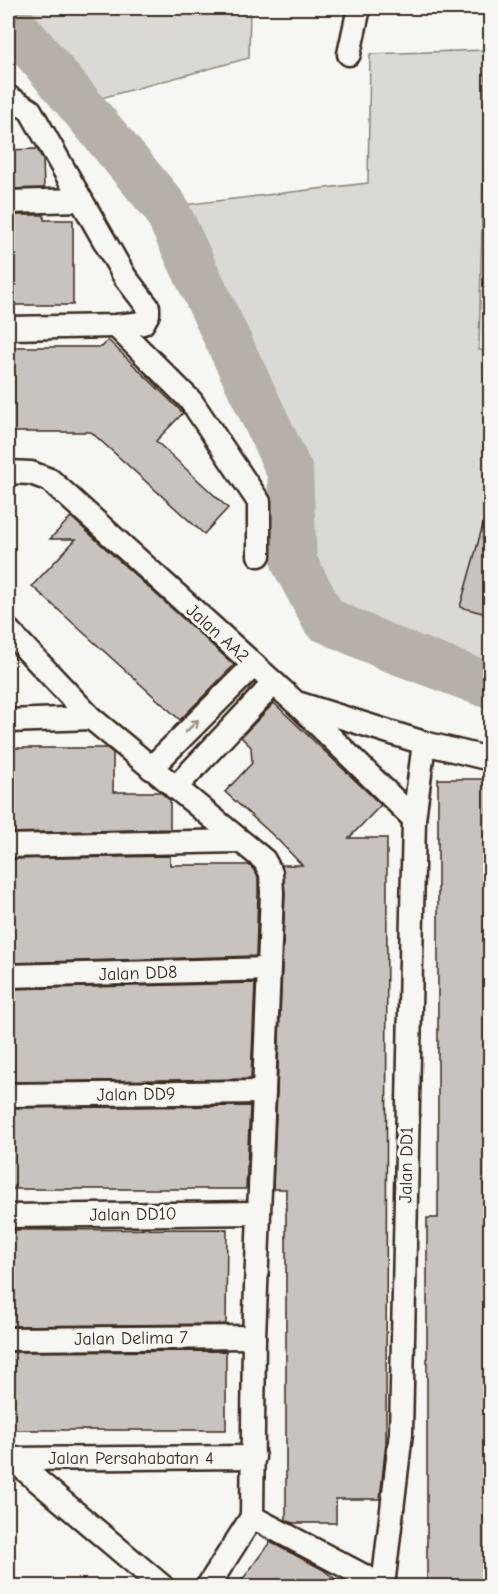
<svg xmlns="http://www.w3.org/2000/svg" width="498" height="1594" viewBox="0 0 498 1594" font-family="'Comic Neue',sans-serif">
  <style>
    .green { fill: #dad9d3; stroke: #8a8278; stroke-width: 1.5 }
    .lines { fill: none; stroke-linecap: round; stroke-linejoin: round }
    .river { stroke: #b6b0a9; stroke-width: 46 }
    .building { fill: #c8c3be; stroke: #3b2a1e; stroke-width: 1.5 }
    .street-casing { stroke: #3b2a1e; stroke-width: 27 }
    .street { stroke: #f6f6f2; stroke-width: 22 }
    .oneway { stroke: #989088 }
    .labels { text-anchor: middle; stroke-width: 6; stroke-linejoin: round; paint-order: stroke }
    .street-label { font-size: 18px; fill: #3b2a1e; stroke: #f6f6f2 }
  </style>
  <rect width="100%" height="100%" fill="#f6f6f2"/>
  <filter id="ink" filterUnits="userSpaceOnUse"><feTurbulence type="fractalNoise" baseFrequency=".0167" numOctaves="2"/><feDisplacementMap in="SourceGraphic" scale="12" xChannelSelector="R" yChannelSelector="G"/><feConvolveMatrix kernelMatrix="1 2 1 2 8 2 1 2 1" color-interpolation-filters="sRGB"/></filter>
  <g filter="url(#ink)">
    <g class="green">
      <polygon points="30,8 250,8 249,58 79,104 16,28"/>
      <polygon points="486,50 479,350 490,351 490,686 324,619 294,562 290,472 165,207 368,183 370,54"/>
    </g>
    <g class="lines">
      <polyline class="river" points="8,24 16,28 165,207 290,472 294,562 324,619 391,649 490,686"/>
    </g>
    <g class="building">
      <polygon points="37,149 43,160 44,188 8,189 8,150"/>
      <polygon points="8,215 44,215 44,220 73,220 73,305 8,305"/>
      <polygon points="108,340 183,413 156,441 228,508 204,534 91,432 8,432 8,347 102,347"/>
      <polygon points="71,517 234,665 180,720 32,586 76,539 50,539"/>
      <polygon points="484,521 490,522 490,615 460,607"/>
      <polygon points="274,703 381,805 349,838 387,838 386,1442 380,1499 336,1499 336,1523 293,1523 286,1520 286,1189 273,1189 285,894 282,865 302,865 276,838 225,792 252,763 251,747 241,737"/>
      <polygon points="8,748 107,748 113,753 113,792 160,792 170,800 170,829 8,833"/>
      <polygon points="438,779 490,779 490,1586 427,1586 427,1218 438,1218"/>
      <polygon points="170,856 170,865 249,865 253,869 258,877 258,893 256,956 8,963 8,859"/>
      <polygon points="255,983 251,1079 8,1082 8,989"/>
      <polygon points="250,1106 246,1189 8,1189 8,1108"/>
      <polygon points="8,1230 227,1229 226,1324 8,1326"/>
      <polygon points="226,1351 226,1430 8,1430 8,1352"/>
      <polygon points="270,1542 322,1569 346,1587 237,1587"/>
    </g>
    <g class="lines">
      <g class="street-casing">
        <g id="street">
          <polyline points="349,54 359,8"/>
          <polyline points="8,97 30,110 125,277 148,307 148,314 143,323 116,326 8,328"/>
          <polyline points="8,202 81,200"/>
          <polyline points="116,326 191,401 259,502 259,555"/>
          <polyline points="8,472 31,473 50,480 296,703 414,819"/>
          <polyline points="8,630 91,718 264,860 271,873 272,893 254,1337 252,1517 383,1586"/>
          <polyline points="300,704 424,743 490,759"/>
          <polyline points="8,721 91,718"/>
          <polyline points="151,768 254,665"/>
          <polyline points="175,788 274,683"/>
          <polyline points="8,846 239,841"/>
          <polyline points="8,976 268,969"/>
          <polyline points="8,1095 264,1092"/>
          <polyline points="8,1216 258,1213"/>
          <polyline points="8,1339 254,1337"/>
          <polyline points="8,1459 254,1457"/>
          <polyline points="12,1459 162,1586"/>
          <polyline points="208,1586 252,1517"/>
          <polyline points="383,1586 401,1433 414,819 424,743"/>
        </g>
      </g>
      <use href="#street" class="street"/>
    </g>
    <defs><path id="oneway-shaft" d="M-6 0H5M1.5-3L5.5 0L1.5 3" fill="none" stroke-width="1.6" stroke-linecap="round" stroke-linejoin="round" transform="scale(1.5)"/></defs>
    <use class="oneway" href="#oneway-shaft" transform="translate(192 726) rotate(-45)"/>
  </g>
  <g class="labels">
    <g class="street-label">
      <text transform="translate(218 633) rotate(42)" y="6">Jalan AA2</text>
      <text transform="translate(138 973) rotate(-2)" y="6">Jalan DD8</text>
      <text transform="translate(136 1094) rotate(-1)" y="6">Jalan DD9</text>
      <text transform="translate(406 1165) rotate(-89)" y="6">Jalan DD1</text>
      <text transform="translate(133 1214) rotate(-1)" y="6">Jalan DD10</text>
      <text transform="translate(131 1338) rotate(-1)" y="6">Jalan Delima 7</text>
      <text x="131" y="1464">Jalan Persahabatan 4</text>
    </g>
  </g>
  <rect width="498" height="1594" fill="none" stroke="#f6f6f2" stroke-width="30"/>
  <rect x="15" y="15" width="468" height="1564" fill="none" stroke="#3b2a1e" stroke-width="2" filter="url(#ink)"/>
</svg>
